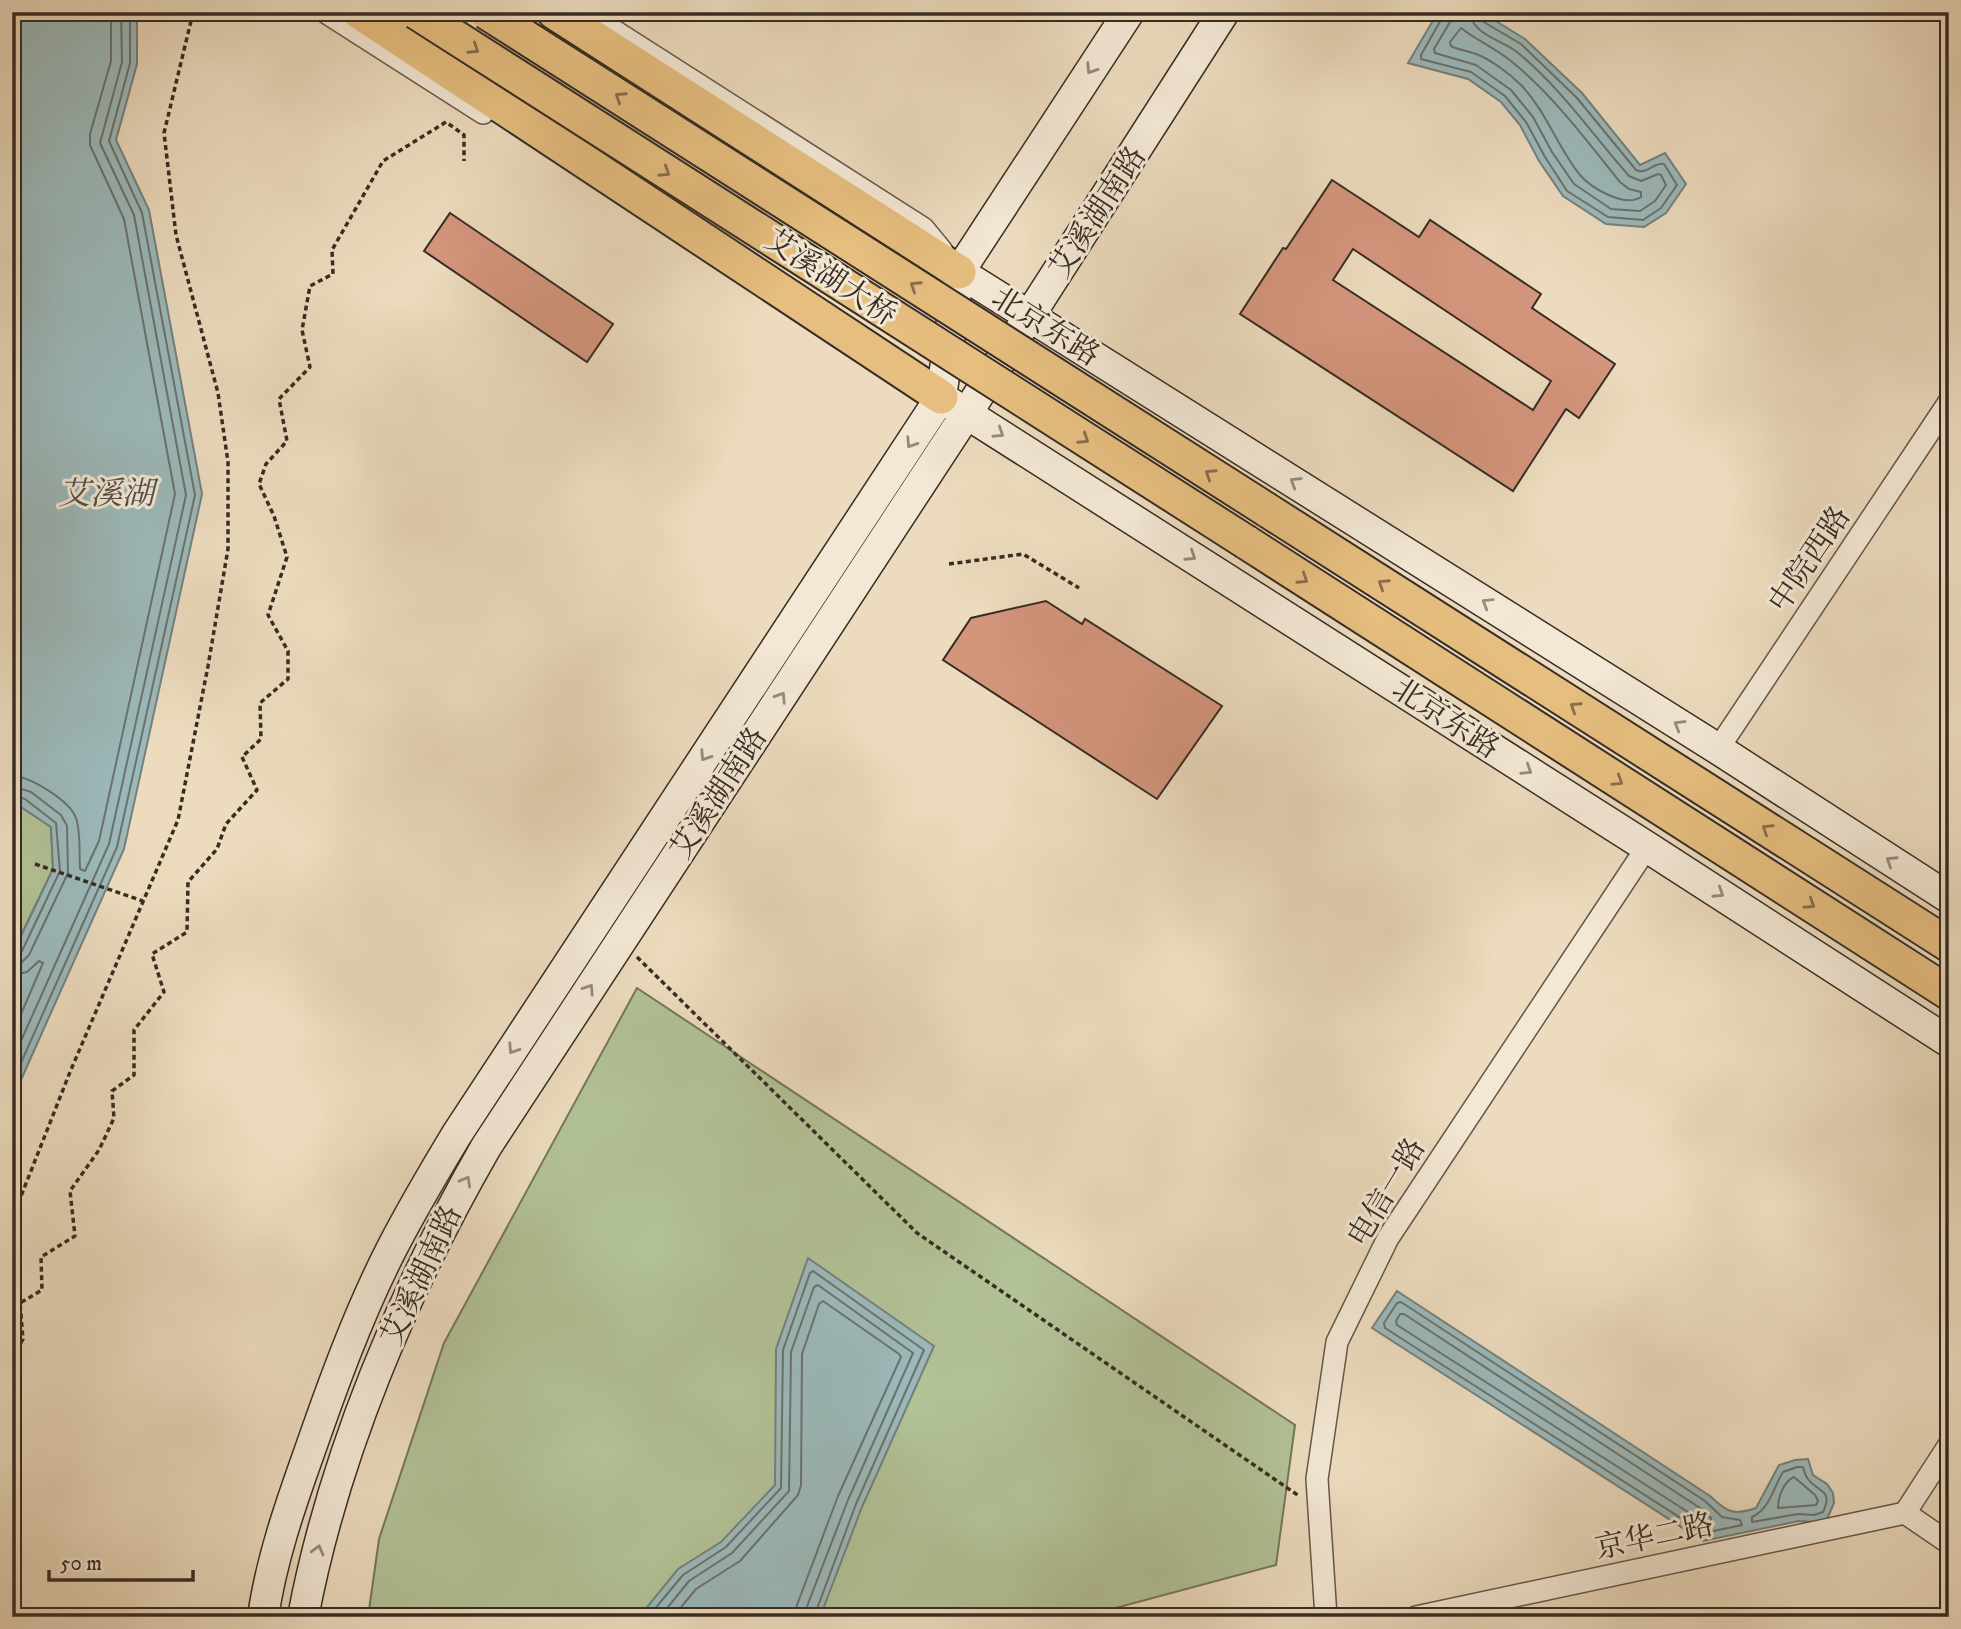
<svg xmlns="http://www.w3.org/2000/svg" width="1961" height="1629" viewBox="0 0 1961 1629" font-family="'IM FELL DW Pica','Noto Serif SC',serif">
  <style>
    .green { fill: #b2c196; stroke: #74765d; stroke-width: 2 }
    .water { fill: #9cb9ba; stroke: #74817e; stroke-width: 2 }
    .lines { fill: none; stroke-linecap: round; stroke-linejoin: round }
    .shore { stroke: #6a726f; stroke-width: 2 }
    .building { fill: #d4957d; stroke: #372c24; stroke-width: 2; fill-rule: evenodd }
    .street-casing { stroke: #64584a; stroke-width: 24 }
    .secondary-casing { stroke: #372c24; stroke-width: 33 }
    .primary-casing { stroke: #372c24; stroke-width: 37 }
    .path { stroke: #372c24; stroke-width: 3.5; stroke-dasharray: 5 3.5; stroke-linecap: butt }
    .street { stroke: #f3e8d5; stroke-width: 21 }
    .secondary { stroke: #f3e8d5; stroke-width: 30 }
    .primary { stroke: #e6be7f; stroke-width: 33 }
    .primary-bridge-casing { stroke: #372c24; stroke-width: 37; stroke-linecap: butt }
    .primary-bridge { stroke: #e6be7f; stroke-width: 33 }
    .oneway { stroke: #866e4d }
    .oneway2 { stroke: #958a7c }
    .labels { text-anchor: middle; stroke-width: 6; stroke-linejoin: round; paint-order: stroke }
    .street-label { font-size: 30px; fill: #372c24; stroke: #f3e8d5 }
    .water-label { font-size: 32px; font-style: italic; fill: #504f4a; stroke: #f3e8d5 }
  </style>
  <rect width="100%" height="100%" fill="#ecdbbe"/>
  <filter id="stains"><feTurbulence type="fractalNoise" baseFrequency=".00286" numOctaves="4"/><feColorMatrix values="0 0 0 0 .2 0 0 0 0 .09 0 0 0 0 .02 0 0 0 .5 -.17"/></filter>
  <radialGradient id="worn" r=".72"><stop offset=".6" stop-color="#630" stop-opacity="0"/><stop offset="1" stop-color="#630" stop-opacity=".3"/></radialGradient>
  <g class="green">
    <polygon points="12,801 51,827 53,869 12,954"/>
    <polygon points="637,988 1295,1425 1276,1565 1082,1617 368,1617 379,1539 444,1343"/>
  </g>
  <g class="water">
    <polygon points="12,12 137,12 137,64 116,140 149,210 202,494 124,849 12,1100 12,955 53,869 51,827 12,801"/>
    <polygon points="1438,12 1481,12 1525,39 1582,93 1640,165 1665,153 1686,184 1666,213 1644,227 1606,224 1563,196 1539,161 1520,125 1501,102 1468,79 1408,63"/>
    <polygon points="808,1258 934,1346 862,1507 820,1617 639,1617 678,1569 721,1542 775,1485 776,1349"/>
    <path d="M1397,1291L1710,1496C1727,1512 1733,1516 1756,1508L1779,1465L1795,1460L1808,1459L1813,1475L1827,1484L1833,1493L1834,1503L1827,1519L1814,1522L1799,1521L1703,1541L1372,1328Z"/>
  </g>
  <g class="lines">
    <g class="shore">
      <path d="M1443,12L1442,18L1421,55V59L1471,72L1505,96L1526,122L1545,157L1567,191L1608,217L1643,220L1661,208L1677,185L1664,164C1654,162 1647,175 1636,170L1577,98L1521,44L1482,21L1479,12"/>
      <path d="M1452,12L1450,22L1434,49L1435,53L1476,65L1511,90L1533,117L1552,152L1574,184L1611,209L1640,211L1655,201L1666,185L1661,175L1658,174L1641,181L1629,176C1592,134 1561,88 1517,52C1502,40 1471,34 1470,12"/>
      <path d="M1461,28C1476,40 1495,48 1511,61C1553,95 1586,140 1620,182L1629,189L1641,192V197C1625,208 1591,188 1580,175C1557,146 1546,111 1521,85C1510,74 1490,59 1476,54C1468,51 1459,50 1451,46L1450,42Z"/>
      <path d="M12,776C30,776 70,801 76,818C81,833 79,853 80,869L85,871L99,841L175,494L124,219L90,145V134L111,61V12"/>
      <polyline points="12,786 31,792 61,815 67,826 68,873 29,955 22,962 12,964"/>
      <polyline points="12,795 25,799 56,823 60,871 22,951 12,955"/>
      <polyline points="12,975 27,972 39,961 43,963 12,1035"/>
      <polyline points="12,1061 109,844 186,495 134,215 100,143 122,62 121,12"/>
      <polyline points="12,1083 117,847 195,495 142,213 109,141 130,63 130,12"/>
      <polygon points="1401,1302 1705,1501 1722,1517 1740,1520 1742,1525 1704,1533 1385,1328 1384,1323 1397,1303"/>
      <polygon points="1400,1314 1404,1314 1700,1508 1711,1518 1711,1522 1705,1523 1397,1325 1396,1321"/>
      <path d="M1797,1467H1803C1804,1471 1805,1475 1808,1479C1817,1492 1834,1489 1823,1512L1814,1515L1798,1514L1752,1522V1517C1770,1509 1773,1488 1783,1472Z"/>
      <path d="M1794,1477L1815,1495L1818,1501L1816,1505L1778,1508C1778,1497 1784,1481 1794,1477Z"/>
      <polyline points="648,1617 683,1575 726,1547 781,1488 783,1350 810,1273 813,1271 924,1350 856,1504 814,1617"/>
      <polyline points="660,1617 689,1581 732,1553 789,1491 791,1352 814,1287 818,1285 913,1353 848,1500 806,1609 805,1617"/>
      <polyline points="673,1617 696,1589 740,1561 798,1495 801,1485 802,1354 819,1304 823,1301 899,1354 901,1357 838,1496 797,1605 795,1617"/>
    </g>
  </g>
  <g class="building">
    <path d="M1332,180L1419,237L1430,220L1541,294L1532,308L1615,364L1579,418L1566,409L1513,491L1240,314L1283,248L1286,249ZM1353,249L1551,381L1533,410L1333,280Z"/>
    <polygon points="450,213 613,324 587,362 424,251"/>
    <polygon points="1046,601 1082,624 1085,619 1222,706 1157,799 943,660 971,618"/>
  </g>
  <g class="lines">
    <g class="street-casing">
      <g id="street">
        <polyline points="325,12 483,113"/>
        <polyline points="585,12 923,228 942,251"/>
        <polyline points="1718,749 1949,402"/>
        <polyline points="1905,1513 1949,1445"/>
        <polyline points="1905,1513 1949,1543"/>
        <polyline points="1326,1617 1317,1479 1337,1342 1388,1238 1647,847"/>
        <polyline points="1416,1617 1905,1513"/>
      </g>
    </g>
    <g class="secondary-casing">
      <g id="secondary">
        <polyline points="959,272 1718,749 1949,898"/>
        <polyline points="950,403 1647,847 1949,1042"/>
        <path d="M263,1617C271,1561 290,1506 309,1453C333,1384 358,1315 391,1250C411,1211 434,1172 457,1134L941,397L959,272L1129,12"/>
        <path d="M303,1617C334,1454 404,1290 486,1147L967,413L1224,12"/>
      </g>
    </g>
    <g class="primary-casing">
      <g id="primary">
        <polyline points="359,12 941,397"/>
        <polyline points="554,12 959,272"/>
        <polyline points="1267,510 1949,945"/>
        <polyline points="1246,542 1949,993"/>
      </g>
    </g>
    <g class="path">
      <polyline points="949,564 1023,554 1079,588"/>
      <polyline points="35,864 143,901"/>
      <polyline points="637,957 917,1233 1299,1496"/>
      <polyline points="12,1219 70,1072 178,820 208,666 228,549 228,462 218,393 176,235 164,133 191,21 189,12"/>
      <polyline points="12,1358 23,1339 20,1303 42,1290 41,1257 75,1236 70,1191 99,1150 114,1118 112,1091 134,1075 134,1030 164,992 152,954 187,932 188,882 217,849 226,824 257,790 242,757 261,739 260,703 288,679 288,651 268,615 287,557 274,516 259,484 266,464 287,441 279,399 310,367 302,330 310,286 333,274 332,250 383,161 446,122 464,135 464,161"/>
    </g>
    <use href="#street" class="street"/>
    <use href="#secondary" class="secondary"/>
    <use href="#primary" class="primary"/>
    <g class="primary-bridge-casing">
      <g id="primary-bridge">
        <polyline points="416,12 1246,542"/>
        <polyline points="486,12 1267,510"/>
      </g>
    </g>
    <use href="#primary-bridge" class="primary-bridge"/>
  </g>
  <defs><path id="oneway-chevron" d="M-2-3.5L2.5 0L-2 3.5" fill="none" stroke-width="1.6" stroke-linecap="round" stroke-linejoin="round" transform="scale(1.75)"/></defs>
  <g class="oneway">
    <use href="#oneway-chevron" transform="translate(474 49) rotate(33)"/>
    <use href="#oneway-chevron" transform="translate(620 97) rotate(-147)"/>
    <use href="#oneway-chevron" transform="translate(665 172) rotate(33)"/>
    <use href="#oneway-chevron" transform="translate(915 286) rotate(-147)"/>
    <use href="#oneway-chevron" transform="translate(1084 439) rotate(33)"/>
    <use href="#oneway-chevron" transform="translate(1210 474) rotate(-147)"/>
    <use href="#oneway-chevron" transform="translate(1303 579) rotate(33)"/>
    <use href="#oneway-chevron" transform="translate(1383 584) rotate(-147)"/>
    <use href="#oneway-chevron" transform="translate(1575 707) rotate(-147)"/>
    <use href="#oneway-chevron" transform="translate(1618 781) rotate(33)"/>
    <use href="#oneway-chevron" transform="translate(1767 829) rotate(-147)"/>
    <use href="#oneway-chevron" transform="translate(1810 904) rotate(33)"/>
  </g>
  <g class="oneway2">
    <use href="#oneway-chevron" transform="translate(1091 69) rotate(123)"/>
    <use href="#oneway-chevron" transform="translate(999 433) rotate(33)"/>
    <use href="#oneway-chevron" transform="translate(911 443) rotate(123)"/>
    <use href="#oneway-chevron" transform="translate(1295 482) rotate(-148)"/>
    <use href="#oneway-chevron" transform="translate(1191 556) rotate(33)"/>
    <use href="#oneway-chevron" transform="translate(1487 603) rotate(-148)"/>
    <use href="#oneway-chevron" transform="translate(781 697) rotate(-57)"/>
    <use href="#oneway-chevron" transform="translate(1679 725) rotate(-148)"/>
    <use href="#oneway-chevron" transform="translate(705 756) rotate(123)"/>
    <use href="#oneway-chevron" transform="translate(1527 770) rotate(33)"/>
    <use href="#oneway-chevron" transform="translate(1891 861) rotate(-147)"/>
    <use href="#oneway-chevron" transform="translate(1719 893) rotate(33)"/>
    <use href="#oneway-chevron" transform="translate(589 989) rotate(-57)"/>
    <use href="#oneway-chevron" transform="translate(513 1049) rotate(123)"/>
    <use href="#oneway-chevron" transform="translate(466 1181) rotate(-61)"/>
    <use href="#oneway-chevron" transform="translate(318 1550) rotate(-75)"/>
  </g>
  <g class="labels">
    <g class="street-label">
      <text transform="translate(1097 212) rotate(-57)" y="10">艾溪湖南路</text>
      <text transform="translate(831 277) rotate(33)" y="10">艾溪湖大桥</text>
      <text transform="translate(1046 326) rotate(32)" y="10">北京东路</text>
      <text transform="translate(1809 559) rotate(-56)" y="10">中院西路</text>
      <text transform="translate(1446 718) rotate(33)" y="10">北京东路</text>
      <text transform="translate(718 793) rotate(-57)" y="10">艾溪湖南路</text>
      <text transform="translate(1386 1192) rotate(-59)" y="10">电信一路</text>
      <text transform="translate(421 1275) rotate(-65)" y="10">艾溪湖南路</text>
      <text transform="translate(1654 1536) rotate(-12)" y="10">京华二路</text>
    </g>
    <g class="water-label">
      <text x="106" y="504">艾溪湖</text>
    </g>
  </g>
  <rect width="1961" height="1629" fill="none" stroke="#ecdbbe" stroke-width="42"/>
  <rect x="14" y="14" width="1933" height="1601" fill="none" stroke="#372c24" stroke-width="3.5"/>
  <rect x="21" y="21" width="1919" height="1587" fill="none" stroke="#372c24" stroke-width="2"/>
  <path d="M49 1570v10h144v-10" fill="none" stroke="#372c24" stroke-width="3.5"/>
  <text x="60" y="1570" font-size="21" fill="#372c24" stroke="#f3e8d5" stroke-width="5" paint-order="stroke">50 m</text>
  <rect width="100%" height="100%" filter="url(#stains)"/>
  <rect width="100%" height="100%" fill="url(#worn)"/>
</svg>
